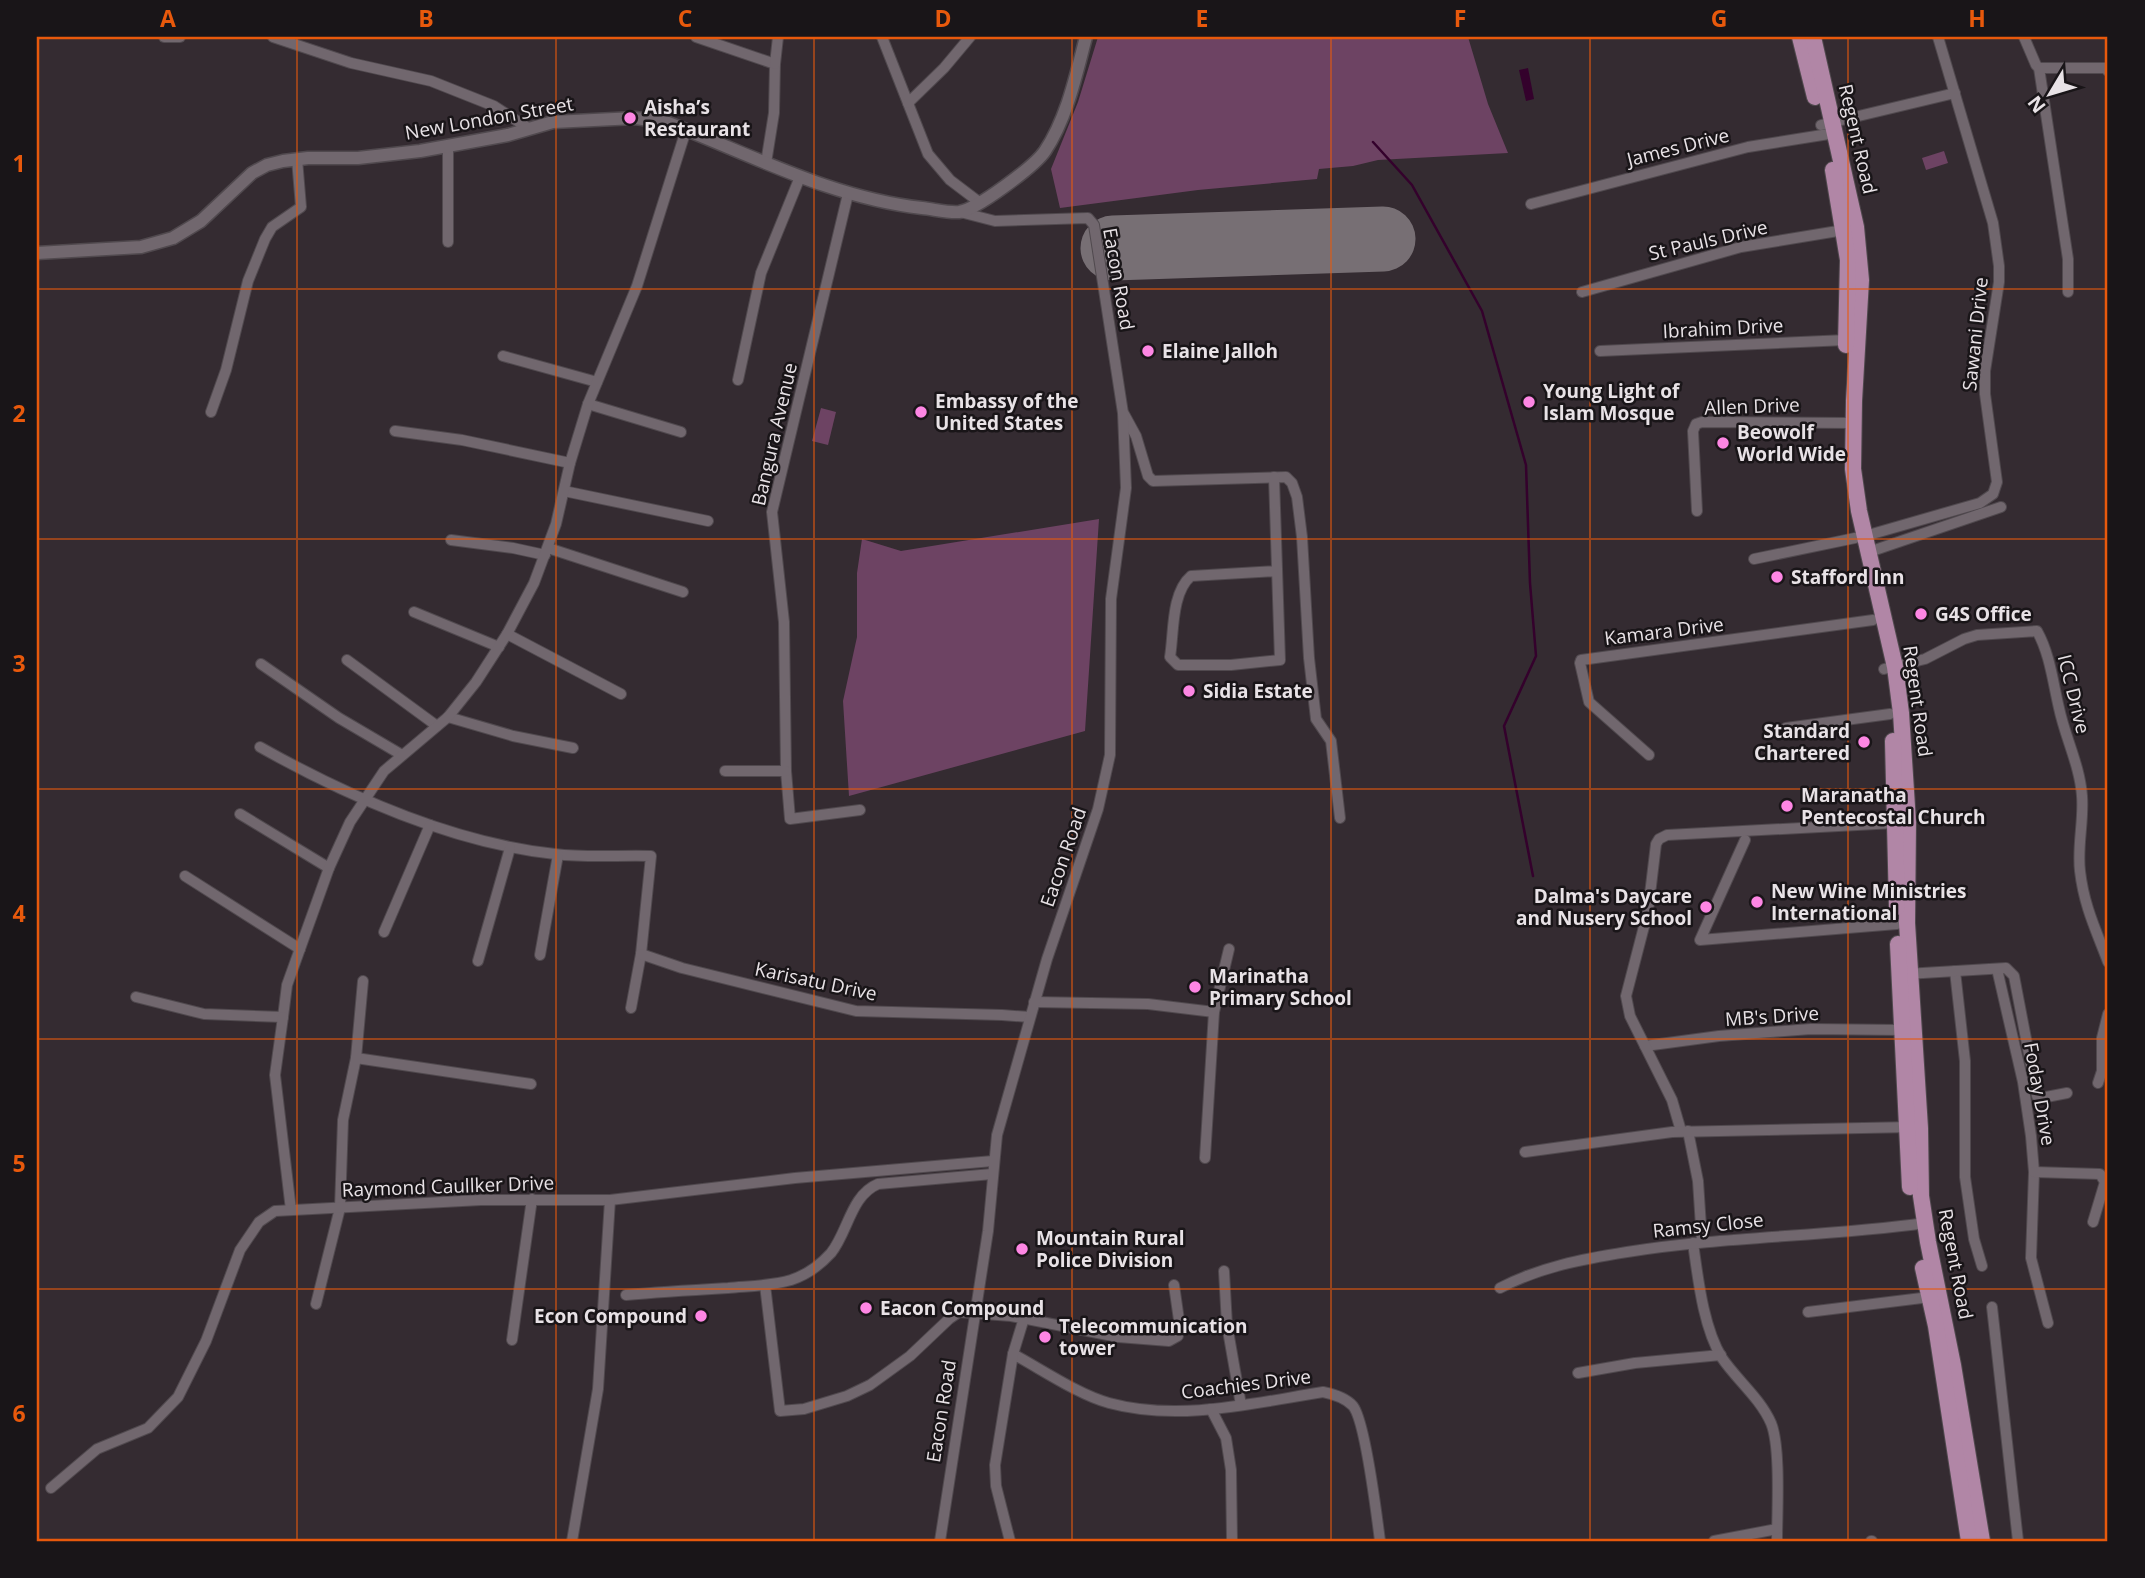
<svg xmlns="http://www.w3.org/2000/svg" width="2145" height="1578" viewBox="0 0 2145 1578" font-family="'Open Sans',sans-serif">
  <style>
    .green { fill: #6d4363 }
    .water { fill: #34012c }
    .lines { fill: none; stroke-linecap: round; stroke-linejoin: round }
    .stream { stroke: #34012c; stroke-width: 2.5 }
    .runway { stroke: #776f74; stroke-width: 65 }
    .minor-casing { stroke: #50494e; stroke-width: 12 }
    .tertiary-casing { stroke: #50494e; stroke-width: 15 }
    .primary-casing { stroke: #50494e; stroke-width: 18 }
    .minor { stroke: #71676e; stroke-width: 10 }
    .tertiary { stroke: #71676e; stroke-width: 12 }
    .primary { stroke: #b186a6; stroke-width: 16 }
    .grid { fill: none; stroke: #e8590c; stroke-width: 2; stroke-opacity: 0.55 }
    .poi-dot { fill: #fd86e3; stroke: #191518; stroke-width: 2.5 }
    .labels { text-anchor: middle; stroke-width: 5; stroke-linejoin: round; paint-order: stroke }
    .poi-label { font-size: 19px; font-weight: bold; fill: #e8e2e6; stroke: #191518; text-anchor: start }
    .street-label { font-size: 19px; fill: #e8e2e6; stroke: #191518 }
    .neatline { fill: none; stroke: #e8590c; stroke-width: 2.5 }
    .grid-label { font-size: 23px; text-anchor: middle; font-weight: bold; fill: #e8590c }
  </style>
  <rect width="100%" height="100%" fill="#342b31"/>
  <g class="green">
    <polygon points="1098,37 1468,37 1488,104 1508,153 1378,160 1353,166 1319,169 1317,179 1198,190 1060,208 1051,169 1078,102"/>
    <polygon points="1944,151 1948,163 1926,170 1922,158"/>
    <polygon points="821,408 836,412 828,445 812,441"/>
    <polygon points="1099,519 1085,731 849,796 843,701 857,637 857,573 862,539 901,551"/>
  </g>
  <polygon class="water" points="1528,68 1534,99 1526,101 1519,70"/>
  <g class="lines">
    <polyline class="stream" points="1373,142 1412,185 1482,311 1526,465 1530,583 1536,656 1504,726 1533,876"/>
    <polyline class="runway" points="1113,248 1383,239"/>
    <g class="minor-casing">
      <g id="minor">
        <polyline points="164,37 180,37"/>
        <polyline points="273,37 351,63 431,81 494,106 528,128"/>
        <polyline points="696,37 775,64 774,113 766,163"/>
        <polyline points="882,37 928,154 950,180 979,202"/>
        <polyline points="2024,37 2036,65 2039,68 2068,259 2068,292"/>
        <polyline points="775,64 778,37"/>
        <polyline points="2039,68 2105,68 2108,71"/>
        <polyline points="908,103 944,68 970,37"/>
        <polyline points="1821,125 1955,93"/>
        <polyline points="448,146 448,242"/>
        <polyline points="848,194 772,512 784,622 786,771 790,819 860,810"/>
        <polyline points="1531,204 1748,147 1835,133"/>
        <polyline points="1582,292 1741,247 1844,230"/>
        <polyline points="1600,351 1846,340"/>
        <polyline points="503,356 597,382"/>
        <polyline points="738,380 761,273 800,177"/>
        <polyline points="588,404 681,432"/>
        <polyline points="211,412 226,370 248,281 265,239 272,227 301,207 297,159"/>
        <polyline points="1124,414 1136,436 1148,476 1153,481 1286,477 1292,483 1297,497 1302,537 1309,658 1316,719 1331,741 1340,818"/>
        <polyline points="395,431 462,440 570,463"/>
        <path d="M1274,477L1280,660L1231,665H1178L1170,657C1174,633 1171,593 1191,576L1277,571"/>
        <polyline points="564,491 708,521"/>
        <polyline points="1697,511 1693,431 1696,424 1702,422 1854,423"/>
        <polyline points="1865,536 1980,503 1993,494 1997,482 1985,394 1985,371 1999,282 1999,266 1993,223 1938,37"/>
        <polyline points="451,540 513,548 545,555"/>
        <polyline points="548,548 683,592"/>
        <polyline points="1869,552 2001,507"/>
        <polyline points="1754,559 1855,538"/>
        <polyline points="414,612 499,647"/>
        <polyline points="507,634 621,694"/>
        <polyline points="347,660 437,726"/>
        <polyline points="261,664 339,718 402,755"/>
        <path d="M1884,669L1925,659L1964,639L1977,635L2037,631C2050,654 2053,683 2059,708C2065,737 2080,766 2082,796C2084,821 2077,846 2080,871C2084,906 2096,930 2108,962"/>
        <polyline points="448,717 513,736 573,748"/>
        <polyline points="1786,728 1890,714"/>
        <path d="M260,747C349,797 453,843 555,854C587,858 620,855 651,856L641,954L631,1008"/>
        <polyline points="1649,755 1589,702 1580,663 1581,660 1873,620"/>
        <polyline points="725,771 786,771"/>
        <polyline points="240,814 329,868"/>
        <polyline points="1745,840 1700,940 1897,924"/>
        <polyline points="185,876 300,949"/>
        <polyline points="384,932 430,825"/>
        <polyline points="641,954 682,968 856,1011 1002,1015 1030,1017"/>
        <polyline points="540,955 558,855"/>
        <polyline points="478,961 510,848"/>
        <polyline points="1997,969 2023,1082 2031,1136 2034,1172 2031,1258 2048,1323"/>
        <polyline points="1955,971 1965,1061 1965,1177 1974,1239 1982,1266"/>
        <polyline points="1906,974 2006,968 2014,976 2037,1096 2041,1098 2067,1093"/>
        <polyline points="136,997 204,1014 283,1017 287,985 329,868 350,822 384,771 448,717 476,682 507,634 534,583 556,524 570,463 588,404 637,286 686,130"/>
        <polyline points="1034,1002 1148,1004 1214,1012"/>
        <polyline points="283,1017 275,1075 291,1210"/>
        <polyline points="1645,1046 1719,1036 1811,1029 1902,1030"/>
        <polyline points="356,1058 531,1084"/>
        <polyline points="2098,1083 2102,1071 2102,1038 2108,1014"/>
        <polyline points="1681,1131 1672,1100 1630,1016 1626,996 1648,911 1656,844 1659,839 1667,835 1895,823"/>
        <polyline points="1688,1131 1698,1181 1702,1242"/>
        <polyline points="1525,1152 1672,1132 1912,1127"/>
        <polyline points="1205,1158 1214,1012 1229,949"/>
        <polyline points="2034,1172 2100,1174 2105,1182 2093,1222"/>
        <path d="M1693,1243C1698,1278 1703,1327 1722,1358C1737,1380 1760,1398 1771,1423C1781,1447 1777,1513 1777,1541"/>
        <polyline points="1224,1271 1227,1325 1241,1405"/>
        <polyline points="765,1285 780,1411 804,1409 847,1396 870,1385 910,1356 949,1319 959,1312 1011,1316 1118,1337 1169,1341 1178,1336 1179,1320 1174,1285"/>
        <path d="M1500,1288C1540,1267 1583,1259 1627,1252C1726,1236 1826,1237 1925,1223"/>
        <path d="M626,1295C660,1292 694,1290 728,1288C749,1286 771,1286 791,1280C806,1275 821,1264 831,1253C848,1232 851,1195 878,1184L992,1174"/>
        <polyline points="316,1304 340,1208 343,1120 356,1058 363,981"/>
        <polyline points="1992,1307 2018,1541"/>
        <polyline points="1808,1312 1930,1297"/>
        <polyline points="512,1340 532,1199"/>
        <path d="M1013,1354C1041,1369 1079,1395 1109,1403C1179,1422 1254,1403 1323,1392C1333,1394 1345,1397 1353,1406C1365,1421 1377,1517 1380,1541"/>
        <polyline points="1578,1373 1635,1363 1721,1355"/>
        <polyline points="1211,1409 1226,1438 1231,1470 1232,1541"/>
        <polyline points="51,1488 97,1449 148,1428 178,1397 206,1341 240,1250 259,1222 275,1211 481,1200 610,1200 795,1178 993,1161"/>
        <polyline points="572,1541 598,1389 610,1200"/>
        <polyline points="940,1541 988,1231 997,1135 1047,959 1098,809 1110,755 1111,599 1126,488 1123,413 1094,225 1088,218 995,221 960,212"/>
        <polyline points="1010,1541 996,1486 995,1465 1013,1354 1024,1318"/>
        <polyline points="1714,1541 1777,1529"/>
        <polyline points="1871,1541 1872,1541"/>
      </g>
    </g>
    <g class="tertiary-casing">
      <path id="tertiary" d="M37,253L141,247L173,238L201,221L252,173L267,165L283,161L308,158H358L420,151L508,135L553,122L635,118L666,122C750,154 831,198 922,208C933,209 948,213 959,212C976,210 1035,166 1045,151C1067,118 1076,75 1086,37"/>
    </g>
    <g class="primary-casing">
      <g id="primary">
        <polyline points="1800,37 1815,97"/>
        <polyline points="1813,37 1856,227 1861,280 1854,401 1853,469 1859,511 1895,667 1901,713 1908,822 1907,923 1920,1128 1921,1196 1928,1242 1953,1365 1982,1541"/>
        <polyline points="1833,170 1848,260 1846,345"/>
        <polyline points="1893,741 1897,907"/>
        <polyline points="1898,944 1910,1187"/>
        <polyline points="1923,1268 1936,1326 1969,1541"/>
      </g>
    </g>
    <use href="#minor" class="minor"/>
    <use href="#tertiary" class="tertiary"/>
    <use href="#primary" class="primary"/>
  </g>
  <path class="grid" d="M297,37V1541M556,37V1541M814,37V1541M1072,37V1541M1331,37V1541M1590,37V1541M1848,37V1541M37,289H2108M37,539H2108M37,789H2108M37,1039H2108M37,1289H2108"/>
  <g class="poi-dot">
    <circle cx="630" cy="118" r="7"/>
    <circle cx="1148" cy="351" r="7"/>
    <circle cx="1529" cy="402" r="7"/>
    <circle cx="921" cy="412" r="7"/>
    <circle cx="1723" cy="443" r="7"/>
    <circle cx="1777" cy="577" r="7"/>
    <circle cx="1921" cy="614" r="7"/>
    <circle cx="1189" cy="691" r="7"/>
    <circle cx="1864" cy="742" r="7"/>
    <circle cx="1787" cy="806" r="7"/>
    <circle cx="1757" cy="902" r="7"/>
    <circle cx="1706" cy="907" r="7"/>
    <circle cx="1195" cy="987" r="7"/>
    <circle cx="1022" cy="1249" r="7"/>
    <circle cx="866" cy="1308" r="7"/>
    <circle cx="701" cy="1316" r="7"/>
    <circle cx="1045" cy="1337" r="7"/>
  </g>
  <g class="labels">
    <g class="poi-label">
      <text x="644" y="114">Aisha’s<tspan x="644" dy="22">Restaurant</tspan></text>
      <text x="1162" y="358">Elaine Jalloh</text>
      <text x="1543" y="398">Young Light of<tspan x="1543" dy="22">Islam Mosque</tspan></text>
      <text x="935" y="408">Embassy of the<tspan x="935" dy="22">United States</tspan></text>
      <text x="1737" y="439">Beowolf<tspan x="1737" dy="22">World Wide</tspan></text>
      <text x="1791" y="584">Stafford Inn</text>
      <text x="1935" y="621">G4S Office</text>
      <text x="1203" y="698">Sidia Estate</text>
      <text x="1850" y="738" text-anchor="end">Standard<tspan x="1850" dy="22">Chartered</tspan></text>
      <text x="1801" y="802">Maranatha<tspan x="1801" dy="22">Pentecostal Church</tspan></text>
      <text x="1771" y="898">New Wine Ministries<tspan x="1771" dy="22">International</tspan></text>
      <text x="1692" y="903" text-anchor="end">Dalma's Daycare<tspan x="1692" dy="22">and Nusery School</tspan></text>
      <text x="1209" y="983">Marinatha<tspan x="1209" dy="22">Primary School</tspan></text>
      <text x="1036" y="1245">Mountain Rural<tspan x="1036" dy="22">Police Division</tspan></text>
      <text x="880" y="1315">Eacon Compound</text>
      <text x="687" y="1323" text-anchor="end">Econ Compound</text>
      <text x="1059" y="1333">Telecommunication<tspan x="1059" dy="22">tower</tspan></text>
    </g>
    <g class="street-label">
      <text transform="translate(489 118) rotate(-10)" y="7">New London Street</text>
      <text transform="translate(1858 139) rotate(77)" y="7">Regent Road</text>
      <text transform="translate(1678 147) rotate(-14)" y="7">James Drive</text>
      <text transform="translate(1708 240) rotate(-13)" y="7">St Pauls Drive</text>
      <text transform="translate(1119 279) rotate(80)" y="7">Eacon Road</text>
      <text transform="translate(1723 328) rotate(-3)" y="7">Ibrahim Drive</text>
      <text transform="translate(1975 334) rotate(-84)" y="7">Sawani Drive</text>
      <text transform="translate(1752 406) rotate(-2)" y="7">Allen Drive</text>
      <text transform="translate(774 434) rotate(-77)" y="7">Bangura Avenue</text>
      <text transform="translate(1664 631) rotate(-7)" y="7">Kamara Drive</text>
      <text transform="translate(2074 694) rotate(76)" y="7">ICC Drive</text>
      <text transform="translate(1918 701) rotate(82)" y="7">Regent Road</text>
      <text transform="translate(1063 857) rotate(-71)" y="7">Eacon Road</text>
      <text transform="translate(816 981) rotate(12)" y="7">Karisatu Drive</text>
      <text transform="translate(1772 1016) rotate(-4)" y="7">MB's Drive</text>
      <text transform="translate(2040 1094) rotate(80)" y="7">Foday Drive</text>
      <text transform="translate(448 1186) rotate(-2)" y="7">Raymond Caullker Drive</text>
      <text transform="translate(1708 1225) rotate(-6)" y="7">Ramsy Close</text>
      <text transform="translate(1956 1264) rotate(79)" y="7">Regent Road</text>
      <text transform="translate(1246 1384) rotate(-7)" y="7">Coachies Drive</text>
      <text transform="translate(941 1411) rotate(-81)" y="7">Eacon Road</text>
    </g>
  </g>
  <rect width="2145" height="1578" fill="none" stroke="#191518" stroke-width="77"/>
  <g transform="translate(2050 94) rotate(232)" stroke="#191518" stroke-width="5" paint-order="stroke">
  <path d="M0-5L12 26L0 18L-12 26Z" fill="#e8e2e6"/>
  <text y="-10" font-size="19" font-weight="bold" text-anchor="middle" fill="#e8e2e6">N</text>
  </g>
  <rect x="38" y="38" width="2068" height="1502" class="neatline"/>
  <g class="grid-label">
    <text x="168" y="27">A</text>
    <text x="426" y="27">B</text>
    <text x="685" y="27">C</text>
    <text x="943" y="27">D</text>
    <text x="1202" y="27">E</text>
    <text x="1460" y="27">F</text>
    <text x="1719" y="27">G</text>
    <text x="1977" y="27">H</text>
    <text x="19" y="172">1</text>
    <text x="19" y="422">2</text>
    <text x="19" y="672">3</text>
    <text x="19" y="922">4</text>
    <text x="19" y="1172">5</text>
    <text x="19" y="1422">6</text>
  </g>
</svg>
